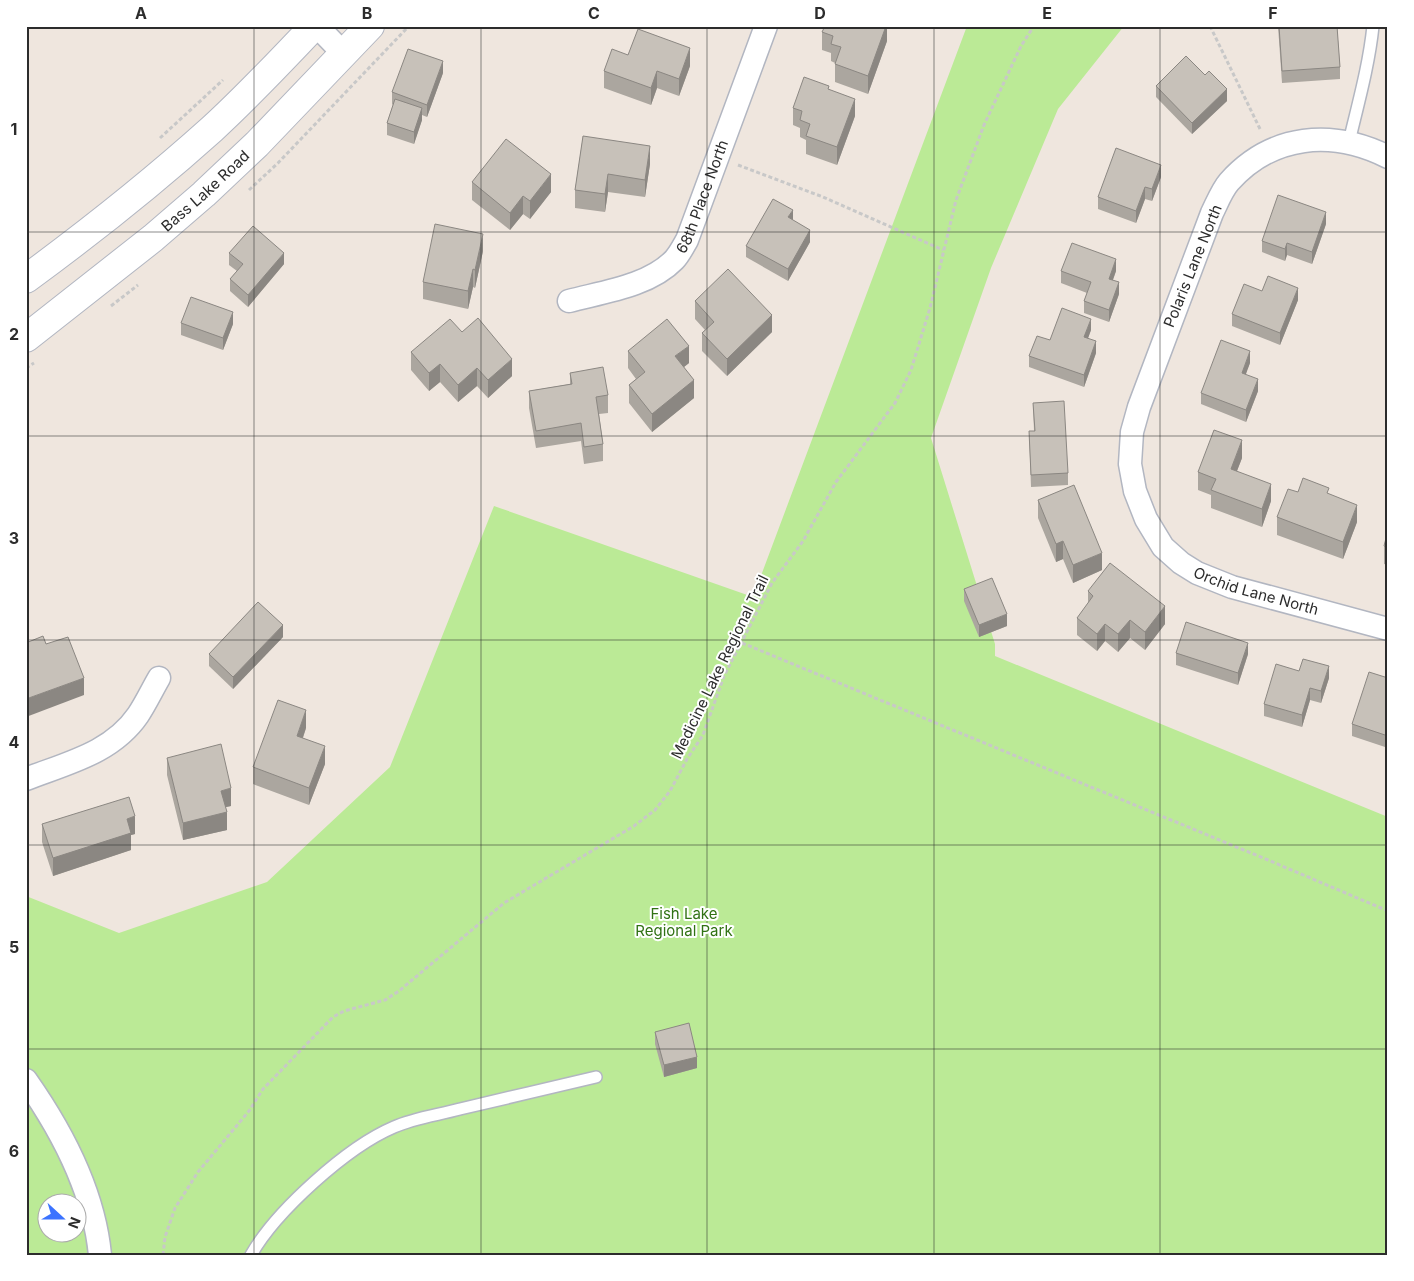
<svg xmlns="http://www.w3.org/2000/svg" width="1414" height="1281" viewBox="0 0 1414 1281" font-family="Inter,sans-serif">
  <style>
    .park { fill: #bbea96; fill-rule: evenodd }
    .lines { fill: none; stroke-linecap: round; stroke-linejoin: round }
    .lane-casing { stroke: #b2b6c1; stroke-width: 14 }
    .street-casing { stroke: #b2b6c1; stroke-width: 25 }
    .secondary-casing { stroke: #b2b6c1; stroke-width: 30 }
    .path { stroke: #c8c8c8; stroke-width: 3; stroke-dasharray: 4 2.5; stroke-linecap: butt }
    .lane { stroke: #fff; stroke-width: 11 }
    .street { stroke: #fff; stroke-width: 22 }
    .secondary { stroke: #fff; stroke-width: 28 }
    .wall { fill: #aba69f }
    .shaded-wall { fill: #8b8782 }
    .building { fill: #c7c1b9; stroke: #8b8782 }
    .grid { fill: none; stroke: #2c2c2c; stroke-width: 1; stroke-opacity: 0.55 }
    .labels { text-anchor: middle; stroke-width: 4; stroke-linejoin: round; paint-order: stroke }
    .street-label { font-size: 15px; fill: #2c2c2c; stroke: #fff }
    .park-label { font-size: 15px; fill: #317214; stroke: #fff }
    .neatline { fill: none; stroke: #2c2c2c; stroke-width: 2 }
    .grid-label { font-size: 16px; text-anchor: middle; font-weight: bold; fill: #2c2c2c }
  </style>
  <rect width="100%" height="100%" fill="#efe6de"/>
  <path class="park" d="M967,26H1124L1058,109L991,268L931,438L995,644V656L1388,817V1255H26V896L119,933L267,882L390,767L494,506L753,597ZM48,1204H78V1234H48Z"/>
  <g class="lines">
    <g class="lane-casing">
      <g id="lane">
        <path d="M1349,142C1358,104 1369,65 1373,26"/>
        <path d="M251,1255C276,1211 347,1147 394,1127C414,1118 438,1115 460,1109C505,1098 551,1088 596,1077"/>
      </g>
    </g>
    <g class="street-casing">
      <g id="street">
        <polyline points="317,26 344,54"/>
        <path id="s1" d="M1388,157C1332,129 1272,134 1229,182C1222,190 1217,203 1212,213L1139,407L1132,432L1130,464L1135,491L1146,519L1163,547L1181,563L1197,573L1232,587L1388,629"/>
        <path id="s2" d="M569,301C603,292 649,286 674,260C679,255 683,247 687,240L766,26"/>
        <path d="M26,779C67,763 112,753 138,715C146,703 152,690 159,678"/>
        <path d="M26,1080C62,1131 94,1192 100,1255"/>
      </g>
    </g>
    <g class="secondary-casing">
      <g id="secondary">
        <path d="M26,279C90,232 153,182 212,129C248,96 281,61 314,26"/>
        <path id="s3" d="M26,338L153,238L204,194L257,144L370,26"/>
      </g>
    </g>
    <g class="path">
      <polyline points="1210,26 1261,131"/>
      <polyline points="160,138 223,80"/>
      <polyline points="738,165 823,197 943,250"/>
      <polyline points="249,190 278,163 409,26"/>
      <polyline points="111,306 138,285"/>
      <polyline points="26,368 34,363"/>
      <polyline points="742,643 1268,860 1388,911"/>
      <polyline points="163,1255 165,1237 175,1208 198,1172 249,1111 263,1089 333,1017 344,1011 385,1000 399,991 504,903 634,826 655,810 670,791 687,759 703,735 724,676 772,583 803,541 836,482 895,403 911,370 930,308 956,200 984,125 1021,46 1034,26"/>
    </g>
    <use href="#lane" class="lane"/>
    <use href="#street" class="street"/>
    <use href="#secondary" class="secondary"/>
  </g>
  <g class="wall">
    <polygon points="887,26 887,41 868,94 835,82 835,63 831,61 831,53 822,50 822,32"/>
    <polygon points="1278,26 1337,26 1340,67 1340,79 1282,83"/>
    <polygon points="628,55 690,66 679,96 657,88 651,105 604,88 604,71"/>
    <polygon points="443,73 427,117 422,115 422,120 414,144 387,135 387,123 393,105 392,104 392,92"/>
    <polygon points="1156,86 1227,101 1192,134 1156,97"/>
    <polygon points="829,89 855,116 837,165 806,154 806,140 800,137 800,128 793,125 793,108"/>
    <polygon points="583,136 650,164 645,197 608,192 605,212 575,208 575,190"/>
    <polygon points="1161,177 1152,201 1145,199 1136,223 1098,209 1098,197"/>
    <polygon points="472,182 551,192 530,219 523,214 510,230 472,200"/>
    <polygon points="793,220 810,242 788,281 746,257 746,246"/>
    <polygon points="1326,224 1312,264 1287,255 1285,261 1262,252 1262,241"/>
    <polygon points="483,251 475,288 473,287 468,309 423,299 423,282"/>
    <polygon points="229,253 284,264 248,307 230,291 230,279 237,271 229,265"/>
    <polygon points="1061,271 1116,271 1113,280 1119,294 1109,322 1084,313 1084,301 1087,293 1061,283"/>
    <polygon points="1262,291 1298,300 1280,345 1232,326 1232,314"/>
    <polygon points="695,301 772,332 727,376 702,351 702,333 705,330 695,319"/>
    <polygon points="181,323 233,324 223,350 181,335"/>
    <polygon points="1091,330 1088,338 1096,353 1084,387 1029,367 1029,356 1050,340"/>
    <polygon points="462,332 512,376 488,398 477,386 458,402 440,382 429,391 411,370 411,352"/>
    <polygon points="628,351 689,363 684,367 694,398 652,432 629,403 629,385 636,379 628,368"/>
    <polygon points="1250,363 1245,374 1258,391 1246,422 1201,404 1201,393"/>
    <polygon points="570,373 608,395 608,413 599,414 603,444 603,461 584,464 581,441 536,448 529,408 529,391 570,384"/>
    <polygon points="1033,403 1068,473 1068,485 1031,487 1029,431 1034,431"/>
    <polygon points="1242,458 1237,471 1271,501 1262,527 1211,508 1211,495 1198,490 1198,472"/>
    <polygon points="1298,492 1329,494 1357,522 1343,559 1277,535 1277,517"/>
    <polygon points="1038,500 1102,570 1073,583 1063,559 1056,562 1038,518"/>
    <polygon points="1388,530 1388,565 1384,564 1384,546"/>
    <polygon points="964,589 1007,626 979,637 964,601"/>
    <polygon points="1088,591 1165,624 1145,650 1130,638 1118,652 1105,641 1097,651 1077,635 1077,618 1088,604"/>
    <polygon points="283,637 233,689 209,666 209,654"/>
    <polygon points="1176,653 1248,654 1238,685 1176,665"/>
    <polygon points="1299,671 1329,678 1321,703 1310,700 1302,727 1264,716 1264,704"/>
    <polygon points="1388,678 1388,748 1352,736 1352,724"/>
    <polygon points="306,728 303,738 325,764 309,805 253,784 253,767"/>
    <polygon points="167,758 231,806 226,807 227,830 183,840 167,775"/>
    <polygon points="42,824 135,834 131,835 131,850 53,876 42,842"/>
    <polygon points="655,1032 697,1068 664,1077 655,1044"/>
  </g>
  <g class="shaded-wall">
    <polygon points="886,26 887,26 887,41 868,94 868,76"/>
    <polygon points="690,48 690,66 679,96 679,79"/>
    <polygon points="443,61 443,73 427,117 427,105"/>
    <polygon points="657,71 657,88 651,105 651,88"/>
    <polygon points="1227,89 1227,101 1192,134 1192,123"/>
    <polygon points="855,99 855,116 837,165 837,147"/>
    <polygon points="422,108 422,120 414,144 414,132"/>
    <polygon points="650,146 650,164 645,197 645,180"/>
    <polygon points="1161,165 1161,177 1152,201 1152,189"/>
    <polygon points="551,174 551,192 530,219 530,201"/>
    <polygon points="608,174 608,192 605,212 605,194"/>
    <polygon points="1145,187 1145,199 1136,223 1136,211"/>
    <polygon points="523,196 523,214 510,230 510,213"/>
    <polygon points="793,210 793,222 788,217"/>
    <polygon points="1326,212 1326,224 1312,264 1312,252"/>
    <polygon points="810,230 810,242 788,281 788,269"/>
    <polygon points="483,234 483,251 475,288 475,270"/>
    <polygon points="1287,243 1287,255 1285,261 1285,249"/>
    <polygon points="284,253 284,264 248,307 248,295"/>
    <polygon points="1116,259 1116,271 1109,290 1109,279"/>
    <polygon points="473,269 473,287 468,309 468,291"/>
    <polygon points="1119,282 1119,294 1109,322 1109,310"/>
    <polygon points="1298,288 1298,300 1280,345 1280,333"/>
    <polygon points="233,312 233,324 223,350 223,338"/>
    <polygon points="772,315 772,332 727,376 727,359"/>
    <polygon points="1091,319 1091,330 1084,349 1084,337"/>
    <polygon points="1096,341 1096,353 1084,387 1084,375"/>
    <polygon points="689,346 689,363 675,374 675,356"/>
    <polygon points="1250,351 1250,363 1242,385 1242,373"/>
    <polygon points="512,359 512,376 488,398 488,380"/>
    <polygon points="440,364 440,382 429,391 429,373"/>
    <polygon points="477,368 477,386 458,402 458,385"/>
    <polygon points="1258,379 1258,391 1246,422 1246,410"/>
    <polygon points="694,380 694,398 652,432 652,414"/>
    <polygon points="1242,440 1242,458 1231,486 1231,469"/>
    <polygon points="1271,484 1271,501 1262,527 1262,509"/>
    <polygon points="1357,505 1357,522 1343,559 1343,542"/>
    <polygon points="1063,541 1063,559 1056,562 1056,544"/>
    <polygon points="1102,553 1102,570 1073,583 1073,565"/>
    <polygon points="1165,606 1165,624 1145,650 1145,632"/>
    <polygon points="1007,614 1007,626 979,637 979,625"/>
    <polygon points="1130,620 1130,638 1118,652 1118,634"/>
    <polygon points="1105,624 1105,641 1097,651 1097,634"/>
    <polygon points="283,625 283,637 233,689 233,677"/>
    <polygon points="1248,643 1248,654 1238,685 1238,673"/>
    <polygon points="1329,666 1329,678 1321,703 1321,691"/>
    <polygon points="84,678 84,695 26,717 26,699"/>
    <polygon points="1310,688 1310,700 1302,727 1302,715"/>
    <polygon points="306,710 306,728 297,754 297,736"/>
    <polygon points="325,746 325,764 309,805 309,788"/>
    <polygon points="231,788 231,806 221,808 221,791"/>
    <polygon points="227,812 227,830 183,840 183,823"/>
    <polygon points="135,816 135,834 131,835 131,850 53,876 53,858 127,819"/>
    <polygon points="697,1057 697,1068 664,1077 664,1065"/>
  </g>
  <g class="building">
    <polygon points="825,26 886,26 868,76 835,64 841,47 831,44 833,36 822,32"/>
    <polygon points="1279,26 1337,26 1340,67 1282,71"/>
    <polygon points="638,29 690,48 679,79 657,71 651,88 604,71 612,49 628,55"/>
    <polygon points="408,49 443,61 427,105 392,92"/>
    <polygon points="1186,56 1205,75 1209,71 1227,89 1192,123 1156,86"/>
    <polygon points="804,77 829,86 828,89 855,99 837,147 806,136 810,124 800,120 802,111 793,108"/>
    <polygon points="395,99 422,108 414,132 387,123"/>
    <polygon points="583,136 650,146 645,180 608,174 605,194 575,190"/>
    <polygon points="506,139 551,174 530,201 523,196 510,213 472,182"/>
    <polygon points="1116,148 1161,165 1152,189 1145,187 1136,211 1098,197"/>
    <polygon points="1278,195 1326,212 1312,252 1287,243 1285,249 1262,241"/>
    <polygon points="773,199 793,210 788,217 810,230 788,269 746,246"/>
    <polygon points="435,224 483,234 475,270 473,269 468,291 423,282"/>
    <polygon points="253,226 284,253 248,295 230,279 243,264 229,253"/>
    <polygon points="1072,243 1116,259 1109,279 1119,282 1109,310 1084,301 1091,282 1061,271"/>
    <polygon points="728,269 772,315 727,359 702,333 714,322 695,301"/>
    <polygon points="1268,276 1298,288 1280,333 1232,314 1244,284 1262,291"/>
    <polygon points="191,297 233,312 223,338 181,323"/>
    <polygon points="1062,308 1091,319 1084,337 1096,341 1084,375 1029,356 1037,336 1050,340"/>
    <polygon points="478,318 512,359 488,380 477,368 458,385 440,364 429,373 411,352 450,319 462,332"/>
    <polygon points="667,319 689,346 675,356 694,380 652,414 629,385 645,372 628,351"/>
    <polygon points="1221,340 1250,351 1242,373 1258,379 1246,410 1201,393"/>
    <polygon points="603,367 608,395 596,397 603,444 584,447 581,423 536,431 529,391 572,384 570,373"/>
    <polygon points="1064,401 1068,473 1031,475 1029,431 1035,431 1033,403"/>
    <polygon points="1214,430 1242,440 1231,469 1271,484 1262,509 1211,490 1216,479 1198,472"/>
    <polygon points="1303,478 1329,488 1327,493 1357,505 1343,542 1277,517 1288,489 1298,492"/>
    <polygon points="1074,485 1102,553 1073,565 1063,541 1056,544 1038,500"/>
    <polygon points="1388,530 1388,548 1384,546"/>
    <polygon points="1110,563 1165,606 1145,632 1130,620 1118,634 1105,624 1097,634 1077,618 1093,596 1088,591"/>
    <polygon points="992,578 1007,614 979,625 964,589"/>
    <polygon points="258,602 283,625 233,677 209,654"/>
    <polygon points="1186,622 1248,643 1238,673 1176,653"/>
    <polygon points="43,636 46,644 68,637 84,678 26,699 26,643"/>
    <polygon points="1303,659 1329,666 1321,691 1310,688 1302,715 1264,704 1276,664 1299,671"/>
    <polygon points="1369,672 1388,678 1388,736 1352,724"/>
    <polygon points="278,700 306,710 297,736 325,746 309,788 253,767"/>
    <polygon points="221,744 231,788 221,791 227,812 183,823 167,758"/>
    <polygon points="129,797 135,816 127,819 131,833 53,858 42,824"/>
    <polygon points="689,1023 697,1057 664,1065 655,1032"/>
  </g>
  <path class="grid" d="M254,26V1255M481,26V1255M707,26V1255M934,26V1255M1160,26V1255M26,232H1388M26,436H1388M26,640H1388M26,845H1388M26,1049H1388"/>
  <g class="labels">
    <g class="street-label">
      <text dy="5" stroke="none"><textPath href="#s3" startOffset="232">Bass Lake Road</textPath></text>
      <text dy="5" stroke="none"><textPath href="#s2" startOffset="184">68th Place North</textPath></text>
      <text transform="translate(1193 266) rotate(-68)" y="5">Polaris Lane North</text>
      <text dy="5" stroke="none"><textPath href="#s1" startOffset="670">Orchid Lane North</textPath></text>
      <text transform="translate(720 667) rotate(-64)" y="5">Medicine Lake Regional Trail</text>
    </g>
    <g class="park-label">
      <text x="684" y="919">Fish Lake<tspan x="684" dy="17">Regional Park</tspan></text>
    </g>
  </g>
  <rect width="1414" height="1281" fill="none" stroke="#ffffff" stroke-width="55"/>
  <g transform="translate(62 1218) rotate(111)"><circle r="24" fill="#ffffff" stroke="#ababab"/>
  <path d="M0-4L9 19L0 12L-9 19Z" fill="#3b73ff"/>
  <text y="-8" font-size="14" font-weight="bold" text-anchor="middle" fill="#2c2c2c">N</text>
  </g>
  <rect x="28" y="28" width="1358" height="1226" class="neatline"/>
  <g class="grid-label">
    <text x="141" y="19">A</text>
    <text x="367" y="19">B</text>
    <text x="594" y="19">C</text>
    <text x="820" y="19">D</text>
    <text x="1047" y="19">E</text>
    <text x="1273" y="19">F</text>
    <text x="14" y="135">1</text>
    <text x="14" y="340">2</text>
    <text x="14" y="544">3</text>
    <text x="14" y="748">4</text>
    <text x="14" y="953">5</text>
    <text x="14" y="1157">6</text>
  </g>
</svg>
